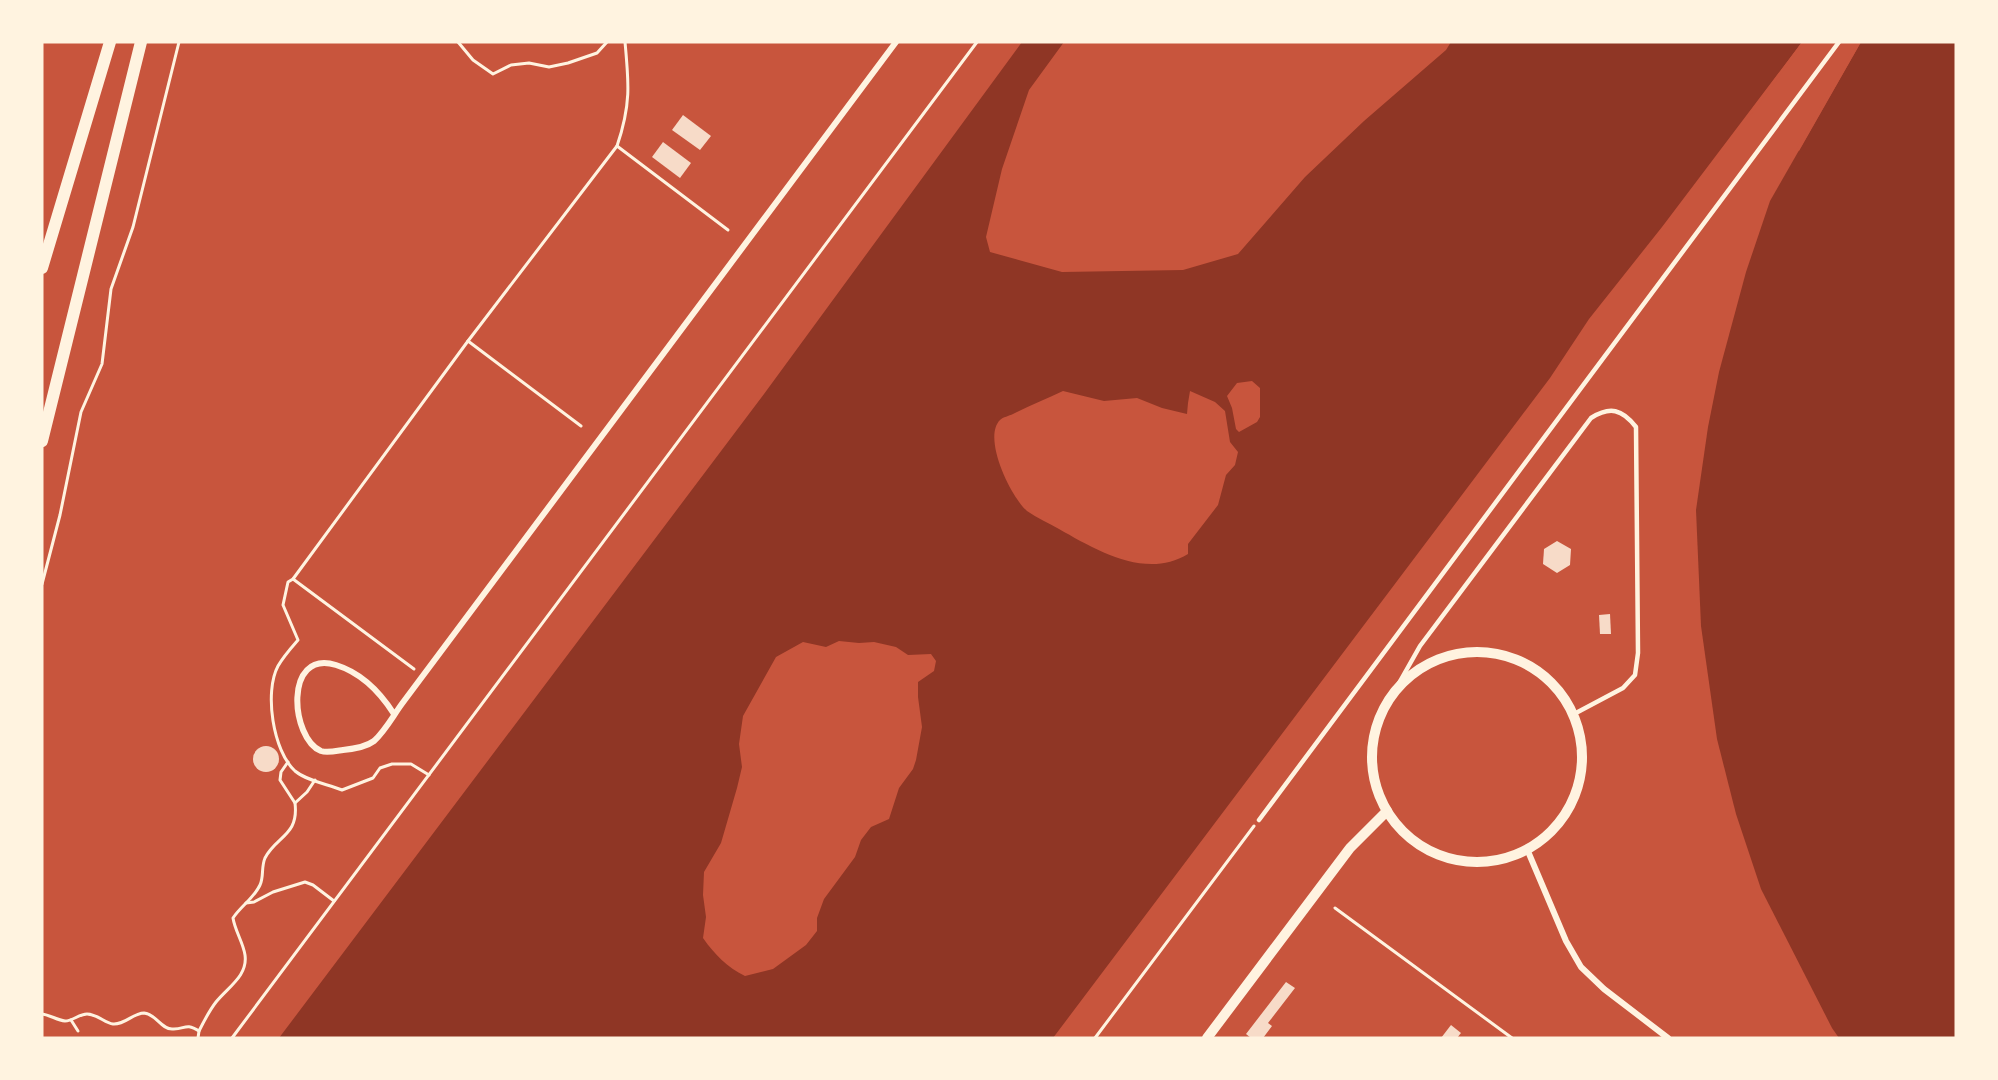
<svg xmlns="http://www.w3.org/2000/svg" width="1998" height="1080" viewBox="0 0 1998 1080" font-family="'Golos Text',sans-serif">
  <style>
    .water { fill: #8f3625; fill-rule: evenodd }
    .pier { fill: #c8553d }
    .building { fill: #f7dbc8 }
    .lines { fill: none; stroke-linecap: round; stroke-linejoin: round }
    .path { stroke: #fff3e0; stroke-width: 3 }
    .service { stroke: #fff3e0; stroke-width: 4.5 }
    .minor { stroke: #fff3e0; stroke-width: 6 }
    .tertiary { stroke: #fff3e0; stroke-width: 10 }
    .secondary { stroke: #fff3e0; stroke-width: 12 }
  </style>
  <rect width="100%" height="100%" fill="#c8553d"/>
  <g class="water">
    <path d="M1022,42H1064L1029,90L1002,169L986,237L990,252L1062,272L1183,270L1238,254L1305,177L1364,121L1446,50L1451,42H1802L1662,227L1589,319L1550,378L1053,1038H279L761,398ZM1252,381L1260,388V417L1257,422L1239,432L1236,429L1232,408L1227,396L1237,383ZM1063,391L1104,401L1137,398L1162,408L1187,414L1188,403L1190,391L1215,402L1225,411L1230,442L1238,452L1235,465L1226,475L1218,505L1188,544V554C1146,580 1096,550 1059,529C1049,523 1037,518 1027,511C1011,497 982,438 1000,420C1003,417 1009,416 1013,414C1029,406 1046,399 1063,391ZM839,641L859,643L874,642L896,647L908,655L931,654L936,661L934,671L918,682V697L922,727L916,760L913,769L899,788L889,819L871,827L861,840L855,857L824,899L817,918V931L806,945L773,969L745,976C727,967 715,955 703,938L706,917L703,895L704,872L721,843L737,788L742,767L739,744L743,716L776,657L803,642L826,647Z"/>
    <polygon points="1861,42 1956,42 1956,1038 1839,1038 1832,1028 1761,889 1736,814 1717,739 1701,626 1696,510 1708,427 1719,372 1746,272 1770,201"/>
  </g>
  <g class="pier">
    <polygon points="1802,42 1805,42 1751,115 1749,113"/>
    <polygon points="1857,42 1861,42 1799,151 1796,149"/>
  </g>
  <g class="building">
    <polygon points="683,115 711,136 700,150 672,130"/>
    <polygon points="663,142 691,163 680,178 652,157"/>
    <polygon points="1557,541 1571,549 1570,565 1557,573 1543,564 1544,549"/>
    <polygon points="1610,614 1611,634 1600,634 1599,615"/>
    <circle cx="266" cy="759" r="13"/>
    <polygon points="1286,982 1295,988 1268,1023 1272,1026 1263,1038 1251,1038 1246,1034"/>
    <polygon points="1451,1025 1461,1033 1457,1038 1441,1038"/>
  </g>
  <g class="lines">
    <g class="path">
      <polyline points="458,42 473,60 493,74 511,65 529,63 549,67 568,63 597,53 607,42"/>
      <polyline points="617,146 728,230"/>
      <polyline points="468,341 581,426"/>
      <polyline points="293,579 414,669"/>
      <polyline points="42,584 60,515 81,412 102,364 111,289 133,227 179,42"/>
      <polyline points="288,762 281,772 280,780 295,803"/>
      <path d="M429,775L411,764H392L380,768L373,778L342,790C327,784 307,781 295,771C273,751 264,692 278,666C283,657 291,648 298,640L283,605L288,582L293,579L468,341L617,146C631,105 629,84 625,42"/>
      <polyline points="246,903 254,902 273,892 305,882 313,885 334,901"/>
      <polyline points="1335,908 1512,1038"/>
      <path d="M42,1014C50,1015 57,1020 65,1021C73,1021 79,1014 87,1014C97,1014 105,1023 113,1024C125,1025 133,1013 144,1013C156,1014 161,1029 172,1029C185,1030 185,1022 199,1031C204,1021 209,1011 216,1002C228,987 248,976 245,955C243,942 235,931 233,918C241,906 254,898 260,885C264,877 261,867 265,858C276,836 299,836 295,803L307,792L315,780"/>
      <polyline points="71,1020 78,1031"/>
      <polyline points="198,1038 199,1031"/>
      <polyline points="232,1038 977,42"/>
      <polyline points="1095,1038 1254,826"/>
    </g>
    <g class="service">
      <path d="M1394,692L1420,646L1591,418C1610,406 1622,409 1636,427L1638,653L1635,675L1623,688L1574,714"/>
      <polyline points="1259,820 1839,42"/>
    </g>
    <g class="minor">
      <path d="M394,714C380,692 362,673 336,665C283,649 291,739 321,751C327,753 336,751 343,750C353,749 366,747 374,741C386,730 394,714 404,701L896,42"/>
      <polyline points="1527,849 1566,941 1581,967 1604,989 1668,1038"/>
    </g>
    <g class="tertiary">
      <circle cx="1477" cy="757" r="105"/>
      <polyline points="1207,1038 1350,848 1387,811"/>
    </g>
    <g class="secondary">
      <polyline points="42,268 110,42"/>
      <polyline points="42,441 141,42"/>
    </g>
  </g>
  <rect width="1998" height="1080" fill="none" stroke="#fff3e0" stroke-width="87"/>
</svg>
